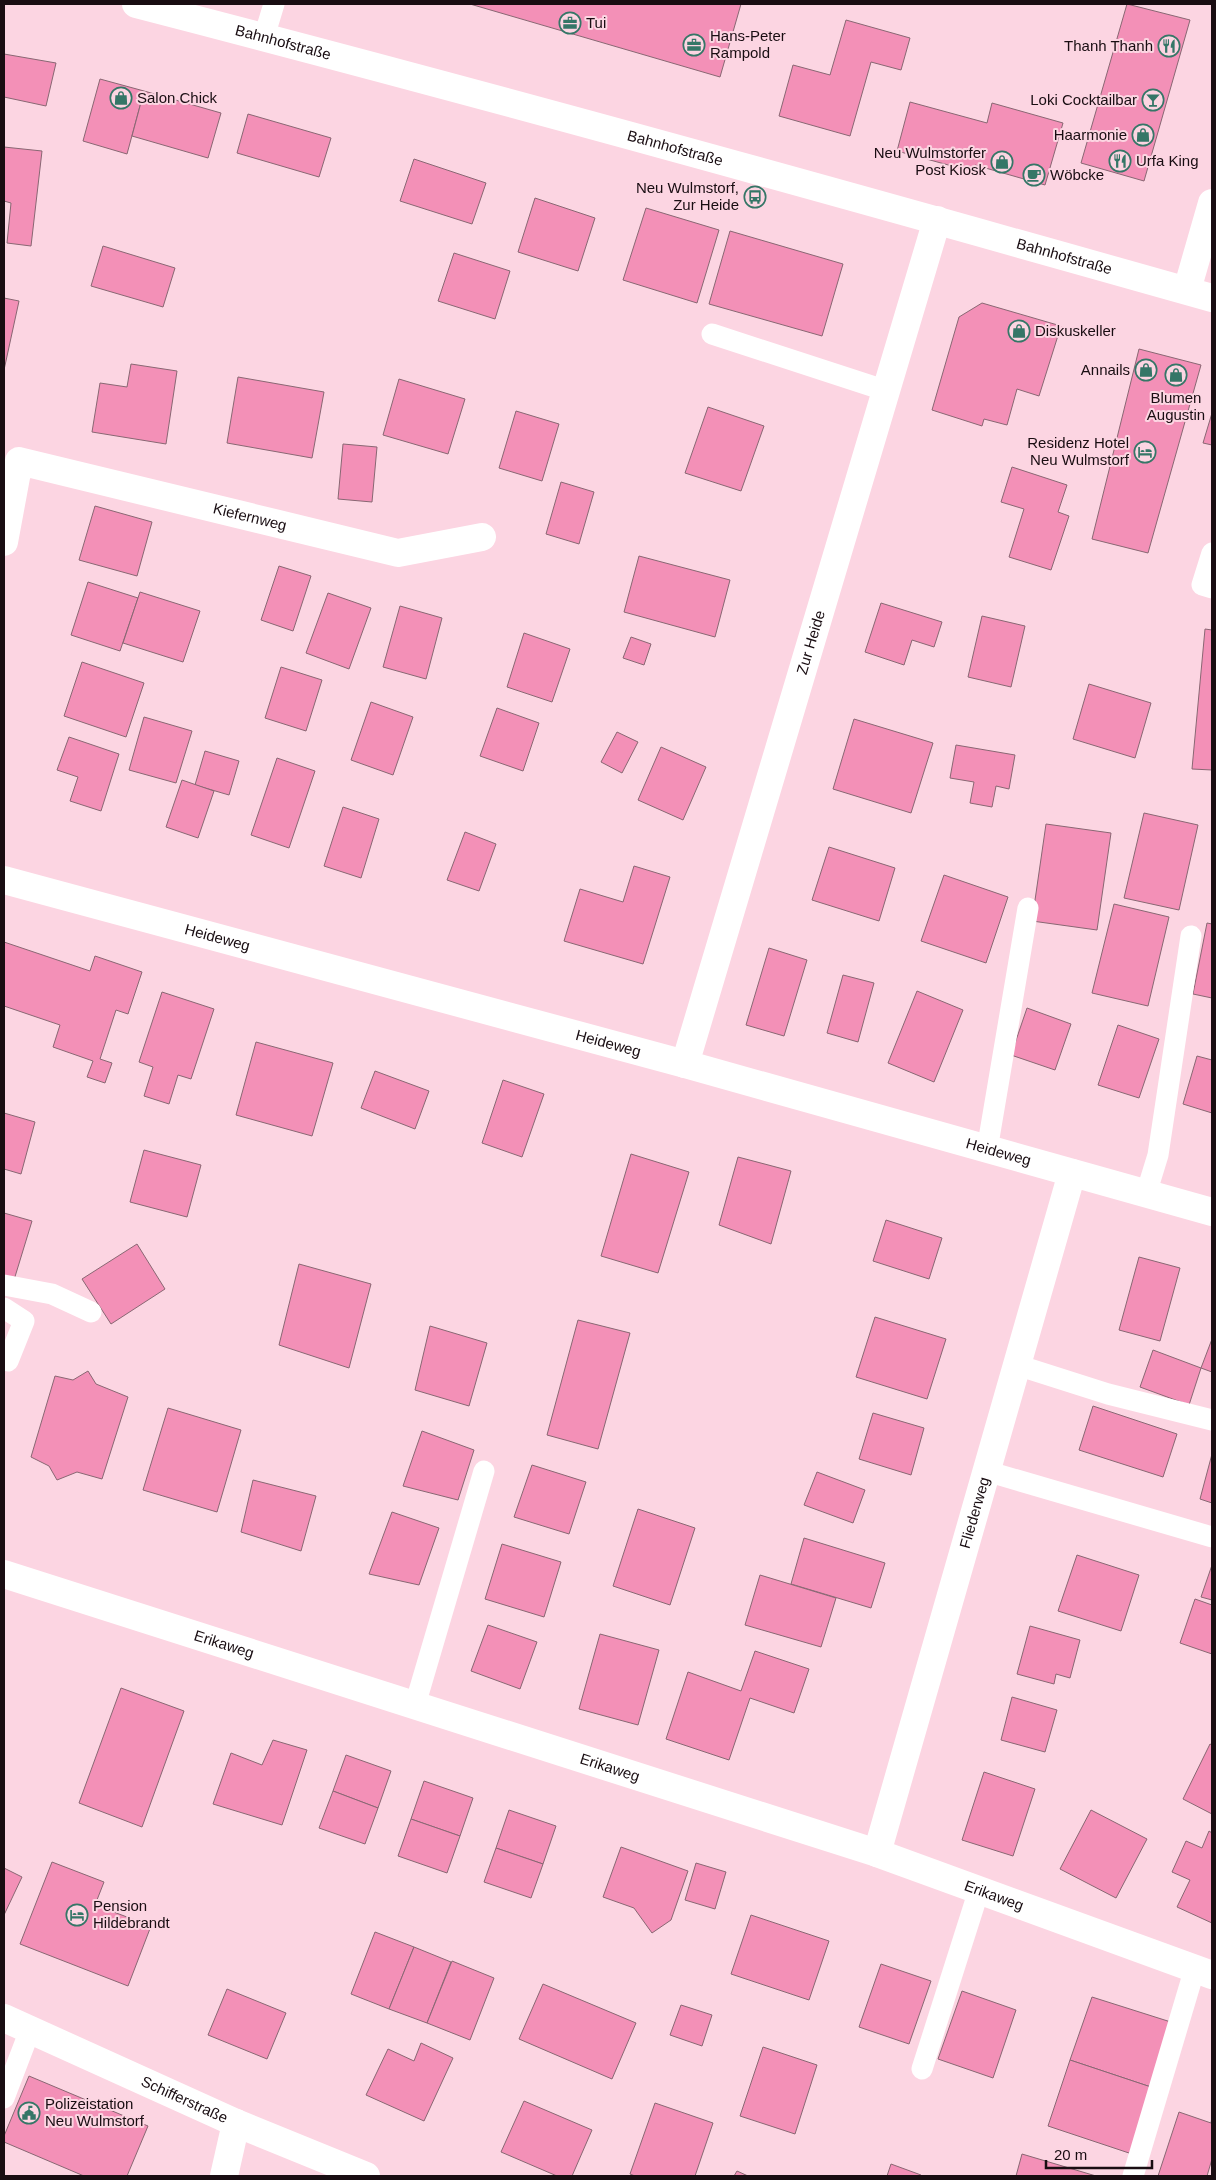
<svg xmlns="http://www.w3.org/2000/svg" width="1216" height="2180" viewBox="0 0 1216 2180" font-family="Arial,sans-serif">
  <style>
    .building { fill: #f390b7; stroke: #896773 }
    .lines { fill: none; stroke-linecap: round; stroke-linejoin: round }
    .lane { stroke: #fff; stroke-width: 21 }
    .street { stroke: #fff; stroke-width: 28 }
    .secondary { stroke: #fff; stroke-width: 28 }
    .labels { text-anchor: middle; stroke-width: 4; stroke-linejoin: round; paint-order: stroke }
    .poi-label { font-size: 15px; fill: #190d12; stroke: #fcd5e2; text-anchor: start }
    .street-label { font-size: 15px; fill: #190d12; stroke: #fcd5e2 }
  </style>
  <rect width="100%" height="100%" fill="#fcd5e2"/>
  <g class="building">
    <polygon points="470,4 741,4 720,77"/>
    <polygon points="1127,4 1190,20 1144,181 1081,163"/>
    <polygon points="846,20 910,38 901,70 871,62 850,136 779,116 793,65 830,75"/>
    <polygon points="4,54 56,63 46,106 4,97"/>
    <polygon points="100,79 144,91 127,154 83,141"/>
    <polygon points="144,91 221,113 208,158 132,136"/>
    <polygon points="910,102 987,123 992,103 1063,123 1045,185 975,165 974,172 897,151"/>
    <polygon points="248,114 331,138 319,177 237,153"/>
    <polygon points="4,147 42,151 31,246 7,243 11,203 4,201"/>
    <polygon points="414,159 486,183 472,224 400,201"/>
    <polygon points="535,198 595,218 578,271 518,252"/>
    <polygon points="646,208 719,230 697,303 623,280"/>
    <polygon points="730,231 843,264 822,336 709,304"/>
    <polygon points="103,246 175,268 163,307 91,286"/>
    <polygon points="454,253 510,271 495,319 438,301"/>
    <polygon points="4,298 19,301 4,370"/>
    <polygon points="982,303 1061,326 1039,396 1017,389 1007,425 984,419 982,426 932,410 959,317"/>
    <polygon points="1139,349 1201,365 1148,553 1092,539"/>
    <polygon points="131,364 177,371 166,444 92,432 100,383 127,387"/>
    <polygon points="238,377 324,392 312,458 227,443"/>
    <polygon points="399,379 465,399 448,454 383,435"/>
    <polygon points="708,407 764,426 741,491 685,473"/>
    <polygon points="516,411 559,424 542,481 499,468"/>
    <polygon points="1212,413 1212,445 1203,443"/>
    <polygon points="343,444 377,447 372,502 338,499"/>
    <polygon points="1012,467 1067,485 1058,512 1069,516 1051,570 1009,557 1024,509 1001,502"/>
    <polygon points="561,482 594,492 579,544 546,534"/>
    <polygon points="95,506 152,522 137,576 79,560"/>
    <polygon points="639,556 730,580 715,637 624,612"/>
    <polygon points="279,566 311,576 293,631 261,620"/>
    <polygon points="88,582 138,598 120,651 71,635"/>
    <polygon points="140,592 200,611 183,662 123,643"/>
    <polygon points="328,593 371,608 349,669 306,653"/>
    <polygon points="881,603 942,622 934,647 912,640 904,665 865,652"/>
    <polygon points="400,606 442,618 426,679 383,667"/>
    <polygon points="982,616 1025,626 1011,687 968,677"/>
    <polygon points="1205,629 1212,630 1212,770 1192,769"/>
    <polygon points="524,633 570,649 552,702 507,687"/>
    <polygon points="631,637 651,644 644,665 623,658"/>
    <polygon points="82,662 144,683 126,737 64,716"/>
    <polygon points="281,667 322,680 306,731 265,718"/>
    <polygon points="1089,684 1151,703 1135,758 1073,739"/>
    <polygon points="371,702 413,717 393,775 351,760"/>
    <polygon points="497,708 539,723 523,771 480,756"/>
    <polygon points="144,717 192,731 176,783 129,770"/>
    <polygon points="854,719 933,743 911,813 833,789"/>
    <polygon points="617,732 638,742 622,773 601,762"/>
    <polygon points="69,737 119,754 101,811 70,801 78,777 57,770"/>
    <polygon points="956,745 1015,755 1009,789 996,786 992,807 970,803 974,782 950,778"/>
    <polygon points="661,747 706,767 683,820 638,800"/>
    <polygon points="205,751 239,761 229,795 195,785"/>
    <polygon points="277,758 315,771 289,848 251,835"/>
    <polygon points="182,780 214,791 198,838 166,827"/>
    <polygon points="343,807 379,819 361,878 324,866"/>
    <polygon points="1144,813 1198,825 1179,910 1124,898"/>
    <polygon points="1046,824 1111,833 1097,930 1032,921"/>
    <polygon points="465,832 496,844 479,891 447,880"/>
    <polygon points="829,847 895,868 879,921 812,900"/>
    <polygon points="634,866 670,877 643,964 564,941 580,889 623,902"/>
    <polygon points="944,875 1008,897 986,963 921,941"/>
    <polygon points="1114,904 1169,917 1148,1006 1092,993"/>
    <polygon points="1207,923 1212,924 1212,998 1193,994"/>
    <polygon points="4,942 90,971 95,956 142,972 128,1014 116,1010 100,1059 112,1063 105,1083 87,1077 93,1061 53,1047 60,1025 4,1006"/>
    <polygon points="769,948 807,960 784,1036 746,1025"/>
    <polygon points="843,975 874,983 858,1042 827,1033"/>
    <polygon points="917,991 963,1010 934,1082 888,1063"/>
    <polygon points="162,992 214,1009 191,1079 178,1075 169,1104 144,1096 153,1067 139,1062"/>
    <polygon points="1027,1008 1071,1024 1055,1070 1011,1055"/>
    <polygon points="1118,1025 1159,1039 1139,1098 1098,1085"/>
    <polygon points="256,1042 333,1063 312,1136 236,1115"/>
    <polygon points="1197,1056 1212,1060 1212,1113 1183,1104"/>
    <polygon points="375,1071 429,1091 415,1129 361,1108"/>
    <polygon points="503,1080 544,1094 522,1157 482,1143"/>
    <polygon points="4,1113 35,1122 21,1174 4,1169"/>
    <polygon points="144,1150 201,1165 187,1217 130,1202"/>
    <polygon points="631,1154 689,1172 658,1273 601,1256"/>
    <polygon points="738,1157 791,1171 771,1244 719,1225"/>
    <polygon points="4,1213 32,1221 14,1280 4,1277"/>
    <polygon points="886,1220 942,1238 929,1279 873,1261"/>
    <polygon points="137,1244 165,1289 111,1324 82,1279"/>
    <polygon points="1139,1257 1180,1268 1160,1341 1119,1330"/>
    <polygon points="299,1264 371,1284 349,1368 279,1345"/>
    <polygon points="875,1317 946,1339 927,1399 856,1377"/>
    <polygon points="578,1320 630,1333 598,1449 547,1435"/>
    <polygon points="430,1326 487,1343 469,1406 415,1390"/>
    <polygon points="1212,1339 1212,1372 1201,1368"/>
    <polygon points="1153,1350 1201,1368 1189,1405 1140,1387"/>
    <polygon points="88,1371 96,1384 128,1397 102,1479 77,1472 57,1480 49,1466 31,1457 55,1376 73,1380"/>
    <polygon points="1093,1406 1177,1434 1163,1477 1079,1450"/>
    <polygon points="168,1408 241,1430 217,1512 143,1490"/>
    <polygon points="873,1413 924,1428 911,1475 859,1459"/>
    <polygon points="422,1431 474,1450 458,1500 403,1486"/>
    <polygon points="1212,1454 1212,1503 1200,1499"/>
    <polygon points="532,1465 586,1482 569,1534 514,1517"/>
    <polygon points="817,1472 865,1490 853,1523 804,1505"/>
    <polygon points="253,1480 316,1496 301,1551 241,1532"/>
    <polygon points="638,1509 695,1528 670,1605 613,1586"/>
    <polygon points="392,1512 439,1528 419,1585 369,1574"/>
    <polygon points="804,1538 885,1563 871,1608 791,1584"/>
    <polygon points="502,1544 561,1562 544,1617 485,1599"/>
    <polygon points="1077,1555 1139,1575 1121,1631 1058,1611"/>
    <polygon points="1212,1565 1212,1600 1201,1597"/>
    <polygon points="760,1575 836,1598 821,1647 745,1625"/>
    <polygon points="1195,1599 1212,1605 1212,1654 1180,1643"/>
    <polygon points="488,1625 537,1642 520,1689 471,1671"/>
    <polygon points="1030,1626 1080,1640 1070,1678 1056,1674 1054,1684 1017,1674"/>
    <polygon points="600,1634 659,1650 638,1725 579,1709"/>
    <polygon points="755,1651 809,1669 794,1713 750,1698 729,1760 666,1739 688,1672 741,1691"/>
    <polygon points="121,1688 184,1711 142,1827 79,1803"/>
    <polygon points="1012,1697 1057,1710 1045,1752 1001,1740"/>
    <polygon points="273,1740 307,1750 282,1825 213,1804 231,1753 262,1765"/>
    <polygon points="1210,1744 1212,1745 1212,1814 1183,1799"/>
    <polygon points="346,1755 391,1771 378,1808 333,1791"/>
    <polygon points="984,1772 1035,1789 1013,1856 962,1840"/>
    <polygon points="424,1781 473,1798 460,1836 411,1819"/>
    <polygon points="333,1791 378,1808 365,1844 319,1828"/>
    <polygon points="509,1810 556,1826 543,1864 496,1848"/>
    <polygon points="1091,1810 1147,1839 1116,1898 1060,1869"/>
    <polygon points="411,1819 460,1836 447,1873 398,1856"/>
    <polygon points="1209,1831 1212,1833 1212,1923 1177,1907 1190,1880 1172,1872 1186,1841 1202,1848"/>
    <polygon points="621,1847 688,1871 671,1920 652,1933 634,1908 603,1897"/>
    <polygon points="496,1848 543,1864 531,1898 484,1882"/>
    <polygon points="52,1862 104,1882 95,1905 151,1926 128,1986 20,1944"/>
    <polygon points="696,1863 726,1872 715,1909 685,1900"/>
    <polygon points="4,1868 22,1877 4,1915"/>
    <polygon points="751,1915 829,1941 809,2000 731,1974"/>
    <polygon points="375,1932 414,1947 389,2009 351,1994"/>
    <polygon points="414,1947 451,1962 427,2023 389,2009"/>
    <polygon points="452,1961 494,1978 470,2040 427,2023"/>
    <polygon points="881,1964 931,1981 909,2044 859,2027"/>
    <polygon points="543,1984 636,2023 612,2079 519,2039"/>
    <polygon points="227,1989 286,2013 267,2059 208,2035"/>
    <polygon points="962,1991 1016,2010 993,2078 938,2059"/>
    <polygon points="1092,1997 1174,2023 1154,2088 1070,2060"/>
    <polygon points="681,2005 712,2015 702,2046 670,2035"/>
    <polygon points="421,2043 453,2058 424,2121 366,2095 388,2049 414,2061"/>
    <polygon points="763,2047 817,2065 795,2134 740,2116"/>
    <polygon points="1070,2060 1154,2088 1132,2154 1048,2126"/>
    <polygon points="29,2076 148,2126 127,2176 84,2176 4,2142 4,2136"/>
    <polygon points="524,2101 592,2130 572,2176 557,2176 501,2152"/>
    <polygon points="655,2103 713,2123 695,2176 635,2176 630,2174"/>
    <polygon points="1179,2112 1211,2123 1212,2117 1212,2159 1207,2176 1158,2176"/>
    <polygon points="1022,2154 1096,2176 1016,2176"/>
    <polygon points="891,2164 921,2175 921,2176 887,2176"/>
    <polygon points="737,2171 748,2176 734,2176"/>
  </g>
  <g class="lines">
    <g class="lane">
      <polyline points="264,37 274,4"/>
      <polyline points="712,334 887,391"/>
      <polyline points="1212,553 1202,585 1212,588"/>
      <polyline points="987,1150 1028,908"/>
      <polyline points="1146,1194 1158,1155 1191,936"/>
      <polyline points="4,1285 52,1294 91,1312"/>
      <polyline points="4,1308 24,1321 8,1361"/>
      <polyline points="1017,1365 1108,1394 1212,1420"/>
      <polyline points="986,1471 1212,1537"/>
      <polyline points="415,1705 484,1471"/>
      <polyline points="922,2069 979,1890"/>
      <polyline points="4,2098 30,2030"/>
      <polyline points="1133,2176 1195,1968"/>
    </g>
    <g class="street">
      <polyline points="1187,290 1212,203"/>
      <path id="s1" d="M4,542L19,461L398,553L482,537"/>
      <path id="s2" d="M4,880L685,1064L1212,1212"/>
      <path id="s3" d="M685,1064L937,220"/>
      <path id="s4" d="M4,1574L877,1853L1212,1975"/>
      <path id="s5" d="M877,1853L1072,1173"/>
      <path id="s6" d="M4,2018L236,2123L366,2176"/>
      <polyline points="224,2176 236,2123"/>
    </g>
    <path class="secondary" id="s7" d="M136,4C496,97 854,197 1212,298"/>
  </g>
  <defs>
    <g id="office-ring" transform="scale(1.125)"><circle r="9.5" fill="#fcd5e2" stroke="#357667" stroke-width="1.5"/><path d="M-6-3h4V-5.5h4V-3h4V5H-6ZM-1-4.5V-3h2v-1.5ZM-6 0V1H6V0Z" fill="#357667"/></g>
    <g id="restaurant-ring" transform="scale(1.125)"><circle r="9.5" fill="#fcd5e2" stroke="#357667" stroke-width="1.5"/><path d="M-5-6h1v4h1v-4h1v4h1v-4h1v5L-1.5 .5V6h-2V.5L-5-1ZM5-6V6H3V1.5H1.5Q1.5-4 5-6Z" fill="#357667"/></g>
    <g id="shop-ring" transform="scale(1.125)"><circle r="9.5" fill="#fcd5e2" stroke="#357667" stroke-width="1.5"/><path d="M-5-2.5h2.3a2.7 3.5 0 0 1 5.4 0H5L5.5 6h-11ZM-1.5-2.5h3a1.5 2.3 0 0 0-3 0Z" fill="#357667"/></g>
    <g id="bar-ring" transform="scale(1.125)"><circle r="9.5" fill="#fcd5e2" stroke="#357667" stroke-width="1.5"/><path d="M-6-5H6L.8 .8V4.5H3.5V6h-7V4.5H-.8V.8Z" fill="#357667"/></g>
    <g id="cafe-ring" transform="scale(1.125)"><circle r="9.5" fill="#fcd5e2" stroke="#357667" stroke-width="1.5"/><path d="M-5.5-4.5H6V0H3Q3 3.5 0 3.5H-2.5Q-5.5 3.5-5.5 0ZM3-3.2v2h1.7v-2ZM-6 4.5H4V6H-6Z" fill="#357667"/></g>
    <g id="bus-ring" transform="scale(1.125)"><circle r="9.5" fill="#fcd5e2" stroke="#357667" stroke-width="1.5"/><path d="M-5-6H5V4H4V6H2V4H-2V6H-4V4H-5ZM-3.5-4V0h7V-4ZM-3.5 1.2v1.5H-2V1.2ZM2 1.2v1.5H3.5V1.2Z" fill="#357667"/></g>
    <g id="hotel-ring" transform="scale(1.125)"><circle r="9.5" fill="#fcd5e2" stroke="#357667" stroke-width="1.5"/><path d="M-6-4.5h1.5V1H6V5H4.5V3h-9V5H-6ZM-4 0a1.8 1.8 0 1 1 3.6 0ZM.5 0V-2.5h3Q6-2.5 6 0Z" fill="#357667"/></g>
    <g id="civic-ring" transform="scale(1.125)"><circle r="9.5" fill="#fcd5e2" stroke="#357667" stroke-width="1.5"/><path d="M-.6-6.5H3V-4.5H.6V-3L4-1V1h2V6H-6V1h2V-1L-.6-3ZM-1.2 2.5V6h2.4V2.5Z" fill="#357667"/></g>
  </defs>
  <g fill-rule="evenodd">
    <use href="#office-ring" x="570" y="23"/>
    <use href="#office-ring" x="694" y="45"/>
    <use href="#restaurant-ring" x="1169" y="46"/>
    <use href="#shop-ring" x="121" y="98"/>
    <use href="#bar-ring" x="1153" y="100"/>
    <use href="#shop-ring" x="1143" y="135"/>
    <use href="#restaurant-ring" x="1120" y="161"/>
    <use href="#shop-ring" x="1002" y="162"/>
    <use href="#cafe-ring" x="1034" y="175"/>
    <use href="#bus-ring" x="755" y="197"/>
    <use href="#shop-ring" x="1019" y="331"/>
    <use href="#shop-ring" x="1146" y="370"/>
    <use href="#shop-ring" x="1176" y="375"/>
    <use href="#hotel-ring" x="1145" y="452"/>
    <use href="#hotel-ring" x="77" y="1915"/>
    <use href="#civic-ring" x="29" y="2113"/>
  </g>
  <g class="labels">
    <g class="poi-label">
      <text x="586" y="28">Tui</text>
      <text x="710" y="41">Hans-Peter<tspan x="710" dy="17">Rampold</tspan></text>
      <text x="1153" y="51" text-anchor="end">Thanh Thanh</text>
      <text x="137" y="103">Salon Chick</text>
      <text x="1137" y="105" text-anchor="end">Loki Cocktailbar</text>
      <text x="1127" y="140" text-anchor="end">Haarmonie</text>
      <text x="986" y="158" text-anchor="end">Neu Wulmstorfer<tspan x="986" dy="17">Post Kiosk</tspan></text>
      <text x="1136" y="166">Urfa King</text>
      <text x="1050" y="180">Wöbcke</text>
      <text x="739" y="193" text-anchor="end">Neu Wulmstorf,<tspan x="739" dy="17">Zur Heide</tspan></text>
      <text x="1035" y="336">Diskuskeller</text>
      <text x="1130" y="375" text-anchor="end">Annails</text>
      <text x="1176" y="403" text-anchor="middle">Blumen<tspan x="1176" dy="17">Augustin</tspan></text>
      <text x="1129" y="448" text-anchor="end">Residenz Hotel<tspan x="1129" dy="17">Neu Wulmstorf</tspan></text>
      <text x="93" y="1911">Pension<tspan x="93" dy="17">Hildebrandt</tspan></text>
      <text x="45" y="2109">Polizeistation<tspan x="45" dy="17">Neu Wulmstorf</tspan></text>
    </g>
    <g class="street-label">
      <text dy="5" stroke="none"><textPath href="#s7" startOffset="152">Bahnhofstraße</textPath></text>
      <text dy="5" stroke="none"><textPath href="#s7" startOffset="558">Bahnhofstraße</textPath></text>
      <text dy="5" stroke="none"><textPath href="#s7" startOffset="962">Bahnhofstraße</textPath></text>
      <text dy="5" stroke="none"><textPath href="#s1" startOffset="320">Kiefernweg</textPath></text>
      <text dy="5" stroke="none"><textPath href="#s3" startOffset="440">Zur Heide</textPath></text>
      <text dy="5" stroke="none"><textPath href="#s2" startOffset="221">Heideweg</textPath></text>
      <text dy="5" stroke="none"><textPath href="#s2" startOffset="626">Heideweg</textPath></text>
      <text dy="5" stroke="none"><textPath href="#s2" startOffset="1031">Heideweg</textPath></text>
      <text dy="5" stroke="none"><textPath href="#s5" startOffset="354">Fliederweg</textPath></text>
      <text dy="5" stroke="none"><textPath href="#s4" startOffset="231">Erikaweg</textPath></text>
      <text dy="5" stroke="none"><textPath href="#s4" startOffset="636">Erikaweg</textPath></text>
      <text dy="5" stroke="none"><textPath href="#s4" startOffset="1041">Erikaweg</textPath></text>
      <text dy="5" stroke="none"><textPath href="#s6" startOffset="198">Schifferstraße</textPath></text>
    </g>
  </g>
  <rect width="1216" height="2180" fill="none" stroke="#190d12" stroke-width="10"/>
  <path d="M1046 2160v8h106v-8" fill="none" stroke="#190d12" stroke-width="2.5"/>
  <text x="1054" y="2160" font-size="15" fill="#190d12" stroke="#fcd5e2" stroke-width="4" paint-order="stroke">20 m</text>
</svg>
